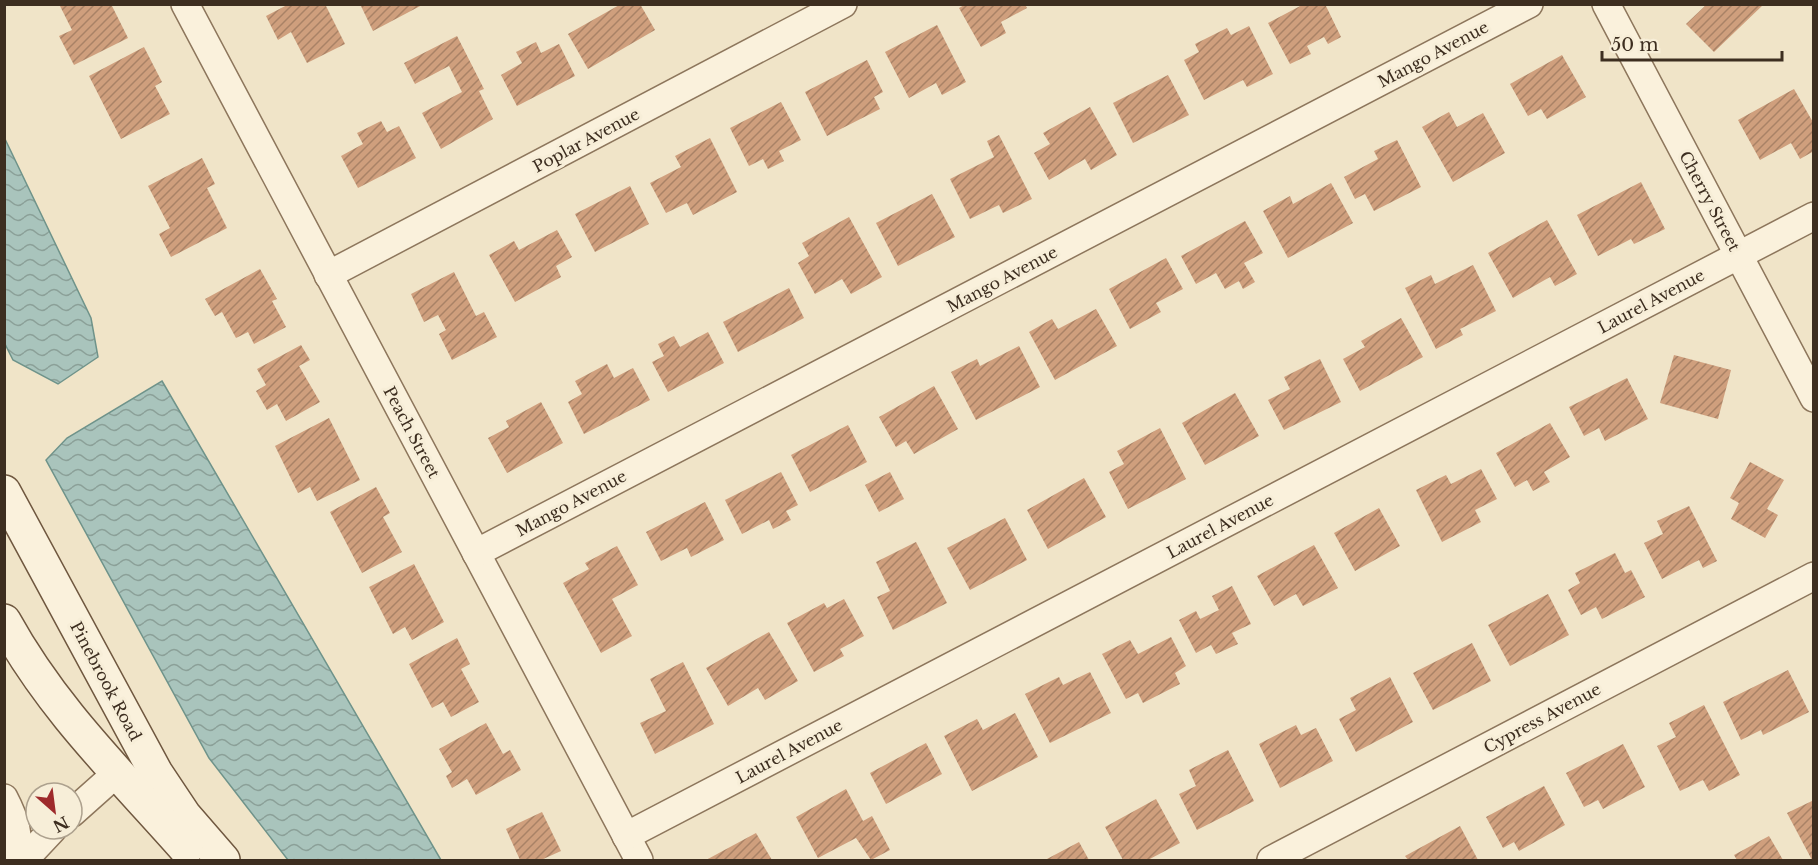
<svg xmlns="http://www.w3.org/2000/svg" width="1818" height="865" viewBox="0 0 1818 865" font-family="'Libre Baskerville',serif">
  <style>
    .water { fill: url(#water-waves); stroke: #6f938a; stroke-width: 1.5 }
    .building { fill: url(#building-hatch) }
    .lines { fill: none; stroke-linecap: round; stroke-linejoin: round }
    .street-casing { stroke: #8d765c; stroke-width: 30 }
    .secondary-casing { stroke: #6f573f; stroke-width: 36 }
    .street { stroke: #faf1dc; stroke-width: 27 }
    .secondary { stroke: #faf1dc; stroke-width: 33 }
    .labels { text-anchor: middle; stroke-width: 6; stroke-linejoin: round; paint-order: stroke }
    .street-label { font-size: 16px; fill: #3d2e20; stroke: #f7eed8 }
  </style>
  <defs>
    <pattern id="water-waves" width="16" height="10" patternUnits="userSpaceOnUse" patternTransform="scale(1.5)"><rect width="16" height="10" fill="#a9c4bc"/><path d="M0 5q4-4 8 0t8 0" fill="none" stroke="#8ba098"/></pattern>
    <pattern id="building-hatch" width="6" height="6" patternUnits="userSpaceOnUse" patternTransform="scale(1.5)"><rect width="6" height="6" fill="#cf9f7d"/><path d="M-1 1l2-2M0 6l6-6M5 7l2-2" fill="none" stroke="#a98266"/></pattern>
  </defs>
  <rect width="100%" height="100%" fill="#f0e4c8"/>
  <g class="water">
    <polygon points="5,139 91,318 98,357 58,384 13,360 5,344"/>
    <polygon points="162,381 441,860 288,860 209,758 46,460 67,438"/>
  </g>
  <g class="building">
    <polygon points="59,4 111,4 128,38 74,65 59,36 72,30"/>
    <polygon points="289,4 325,4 345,44 307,63 291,32 278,40 266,16"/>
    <polygon points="360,4 424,4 373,31"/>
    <polygon points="621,4 640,4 655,30 588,69 568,34"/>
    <polygon points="966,4 1025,4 1027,8 1001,22 1006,33 981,47 959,8"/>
    <polygon points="1304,4 1325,4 1341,37 1328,44 1324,37 1307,46 1311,54 1290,64 1268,23"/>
    <polygon points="1707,4 1764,4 1714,52 1686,24"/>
    <polygon points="937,25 966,82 942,95 936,83 909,98 885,52"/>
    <polygon points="1249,26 1273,74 1247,87 1243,80 1204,100 1184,60 1199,52 1195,44 1227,28 1231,35"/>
    <polygon points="457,36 484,89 479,91 493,119 441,149 422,113 462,92 449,66 415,84 404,63"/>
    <polygon points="536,42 541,53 559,44 575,76 517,106 501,75 522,63 516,52"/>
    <polygon points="144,47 162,82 155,86 170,114 121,139 89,76"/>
    <polygon points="1562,55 1586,97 1547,119 1541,109 1528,116 1510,84"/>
    <polygon points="867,60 883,92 874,97 880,109 827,136 805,92"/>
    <polygon points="1168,75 1189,115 1133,143 1113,103"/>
    <polygon points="1794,89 1814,124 1814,151 1800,159 1791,143 1760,160 1738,120"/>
    <polygon points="781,102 801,140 779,151 784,161 768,169 763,159 749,166 730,128"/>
    <polygon points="1090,107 1117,155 1091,170 1085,159 1049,180 1034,153 1050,144 1043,133"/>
    <polygon points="1449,112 1457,127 1483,113 1505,153 1453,182 1422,127"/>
    <polygon points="381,121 387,132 399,126 416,158 358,188 341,156 363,144 357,133"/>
    <polygon points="999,135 1032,199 1003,213 999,205 970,219 950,179 994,157 987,141"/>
    <polygon points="710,138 737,192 693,215 687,203 666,213 650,183 681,167 675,156"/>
    <polygon points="1397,140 1421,187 1374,211 1365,194 1355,199 1344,177 1378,159 1374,151"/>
    <polygon points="202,158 215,184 207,188 227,228 171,257 159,234 170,228 148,186"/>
    <polygon points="1641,182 1665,229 1634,244 1631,239 1598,256 1577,215"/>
    <polygon points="1331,183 1353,223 1288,258 1263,211 1290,196 1293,204"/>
    <polygon points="630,186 649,224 595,252 575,214"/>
    <polygon points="932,194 955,237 898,266 876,223"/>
    <polygon points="849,217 882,277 851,294 842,279 815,294 798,263 809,256 802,243"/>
    <polygon points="1547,220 1577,274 1555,286 1550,277 1513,298 1488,253"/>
    <polygon points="1245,221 1263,253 1244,263 1255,282 1243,289 1239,281 1225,289 1216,273 1196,284 1181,256"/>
    <polygon points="557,230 572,257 556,266 561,277 515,302 489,255 514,241 519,250"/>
    <polygon points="1166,258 1183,289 1156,303 1161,312 1130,329 1109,289"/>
    <polygon points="1473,265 1496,311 1460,329 1463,335 1436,349 1405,288 1431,275 1435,284"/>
    <polygon points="260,269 277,299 272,301 286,327 254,344 248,332 236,338 222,312 215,316 205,299"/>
    <polygon points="454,272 476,316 484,312 497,337 452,360 439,334 446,330 438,315 424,322 411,294"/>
    <polygon points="789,288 804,318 738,352 723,322"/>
    <polygon points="1096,309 1117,346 1055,380 1029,332 1052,319 1058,329"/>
    <polygon points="1401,318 1423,357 1360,391 1343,359 1365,347 1361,341"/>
    <polygon points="708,332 724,363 668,392 652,362 664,356 658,344 674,336 680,347"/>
    <polygon points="301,345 310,360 299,366 320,402 286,421 277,404 267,410 256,391 266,385 257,369"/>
    <polygon points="1019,346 1040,387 976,420 951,372 977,359 980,366"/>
    <polygon points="1674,355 1731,370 1718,419 1660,403"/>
    <polygon points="1320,359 1341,402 1284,430 1268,400 1290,389 1284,377"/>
    <polygon points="607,364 614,378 633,368 650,400 584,434 568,402 582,394 575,381"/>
    <polygon points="1627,378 1648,419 1605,441 1599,428 1584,436 1569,407"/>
    <polygon points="934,386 958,429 914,454 906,441 896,447 879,417"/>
    <polygon points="1235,393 1259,436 1205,465 1182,423"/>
    <polygon points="541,402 563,443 507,473 488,438 509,427 506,421"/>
    <polygon points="329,418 360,480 317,501 310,487 298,493 275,446"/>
    <polygon points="1550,423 1570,457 1544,472 1550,482 1533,491 1527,480 1515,487 1496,453"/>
    <polygon points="848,425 867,462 810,492 791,455"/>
    <polygon points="1160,428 1186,479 1128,509 1109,472 1124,464 1117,451"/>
    <polygon points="1750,462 1784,480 1767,509 1778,515 1765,538 1731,519 1739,503 1730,498"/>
    <polygon points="1481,469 1497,499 1475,510 1481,522 1442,542 1416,490 1446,475 1451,484"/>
    <polygon points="781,472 798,505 786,511 791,520 773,529 769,520 742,534 725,500"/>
    <polygon points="890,472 904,499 879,512 865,485"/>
    <polygon points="1084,478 1106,517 1048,549 1027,510"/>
    <polygon points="376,487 390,513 383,517 402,552 362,573 330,512"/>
    <polygon points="705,502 724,540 691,557 687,548 661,561 646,532"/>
    <polygon points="1689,506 1717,561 1703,568 1699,560 1662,579 1644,543 1663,534 1657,521"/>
    <polygon points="1379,508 1400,546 1355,571 1334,533"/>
    <polygon points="1005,518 1027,560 970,590 947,548"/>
    <polygon points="916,542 947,603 893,630 877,597 890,591 876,562"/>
    <polygon points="1314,545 1338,588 1303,606 1296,594 1274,606 1257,576"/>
    <polygon points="617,546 638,585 612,599 632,636 601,653 563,583 589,569 585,563"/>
    <polygon points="1615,553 1625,573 1631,570 1645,597 1602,619 1596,607 1581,615 1568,590 1580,583 1575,573"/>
    <polygon points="414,564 444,622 412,640 405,627 393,634 369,587"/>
    <polygon points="1232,586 1251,624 1232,633 1238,644 1216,654 1211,645 1196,653 1179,620 1196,611 1200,619 1219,610 1212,596"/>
    <polygon points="1548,594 1569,635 1510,666 1488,625"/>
    <polygon points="844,599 864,636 840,649 844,656 814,672 787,623 824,603 827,608"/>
    <polygon points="769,632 798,681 765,700 758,688 728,706 706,668"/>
    <polygon points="1171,637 1186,666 1175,673 1180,684 1143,703 1138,693 1126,699 1102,654 1130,640 1138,654"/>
    <polygon points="457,638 470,664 461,669 479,702 451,717 443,702 432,708 409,664"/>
    <polygon points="1472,643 1491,681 1433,710 1413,673"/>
    <polygon points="683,662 714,724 655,754 640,723 666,711 650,679"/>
    <polygon points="1788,670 1809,712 1763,735 1761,730 1741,740 1723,702"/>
    <polygon points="1090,672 1111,713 1050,743 1025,694 1059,677 1063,685"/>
    <polygon points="1390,677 1413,722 1356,752 1339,719 1356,710 1350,698"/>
    <polygon points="1704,705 1740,775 1709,791 1703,780 1680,791 1657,746 1676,737 1669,723"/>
    <polygon points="1015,713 1038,757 972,791 944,736 977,719 983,730"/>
    <polygon points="486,723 503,754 510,750 521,770 476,795 467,779 452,788 446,776 452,772 439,749"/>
    <polygon points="1296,725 1301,735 1316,728 1333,761 1280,788 1259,744"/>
    <polygon points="926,743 942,774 886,804 870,773"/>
    <polygon points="1623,744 1645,787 1603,809 1598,800 1584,807 1566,773"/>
    <polygon points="1228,750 1254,801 1197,830 1179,794 1196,786 1189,770"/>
    <polygon points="1544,786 1565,825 1519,851 1514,842 1503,848 1486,817"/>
    <polygon points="846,789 863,821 872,816 890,850 871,860 856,838 818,858 796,817"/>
    <polygon points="1156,799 1180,843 1148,860 1123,860 1105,827"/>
    <polygon points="1814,800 1814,860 1812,860 1787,813"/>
    <polygon points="542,812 561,851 541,860 520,860 506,829"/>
    <polygon points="1460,826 1478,860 1408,860 1405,856"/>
    <polygon points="756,833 772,860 706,860"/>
    <polygon points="1769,836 1783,860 1737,860 1734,855"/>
    <polygon points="1079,842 1089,860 1045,860"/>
  </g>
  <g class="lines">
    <g class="street-casing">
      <g id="street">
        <polyline points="185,4 639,860"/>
        <polyline points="1606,4 1814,398"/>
        <polyline points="328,275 843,4"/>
        <polyline points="476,553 1529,4"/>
        <path d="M4,798C15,819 21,837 15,860"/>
        <polyline points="72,813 118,772"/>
        <polyline points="626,836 1814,216"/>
        <polyline points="24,860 53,829"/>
        <polyline points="1271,860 1814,576"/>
      </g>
    </g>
    <g class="secondary-casing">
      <g id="secondary">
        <polyline points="4,492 156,773 184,815 223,860"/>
        <path d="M4,621C53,710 119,773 186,849"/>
      </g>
    </g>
    <use href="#street" class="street"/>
    <use href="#secondary" class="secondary"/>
  </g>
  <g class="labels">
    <g class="street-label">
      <text transform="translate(1433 54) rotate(-28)" y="6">Mango Avenue</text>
      <text transform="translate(586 140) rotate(-28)" y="6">Poplar Avenue</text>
      <text transform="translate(1710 201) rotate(62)" y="6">Cherry Street</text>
      <text transform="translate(1002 279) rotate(-28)" y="6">Mango Avenue</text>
      <text transform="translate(1651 301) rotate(-28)" y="6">Laurel Avenue</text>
      <text transform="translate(412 432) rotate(62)" y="6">Peach Street</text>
      <text transform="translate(571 503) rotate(-28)" y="6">Mango Avenue</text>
      <text transform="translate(1220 526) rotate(-28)" y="6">Laurel Avenue</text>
      <text transform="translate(106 681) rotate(62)" y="6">Pinebrook Road</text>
      <text transform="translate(1542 718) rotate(-28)" y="6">Cypress Avenue</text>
      <text transform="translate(789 751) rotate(-28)" y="6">Laurel Avenue</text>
    </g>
  </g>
  <rect width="1818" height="865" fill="none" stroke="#3d2e20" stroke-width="12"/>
  <g transform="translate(54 811) rotate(152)"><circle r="28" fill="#f7eed8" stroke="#ada18e" stroke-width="1.5"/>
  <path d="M0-4.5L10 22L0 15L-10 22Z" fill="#9e2a2b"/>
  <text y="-9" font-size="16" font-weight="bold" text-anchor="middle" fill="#3d2e20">N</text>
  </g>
  <path d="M1602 51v9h180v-9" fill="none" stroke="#3d2e20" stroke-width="3"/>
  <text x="1611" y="51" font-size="18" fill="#3d2e20" stroke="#f7eed8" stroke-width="4.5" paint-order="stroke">50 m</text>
</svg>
